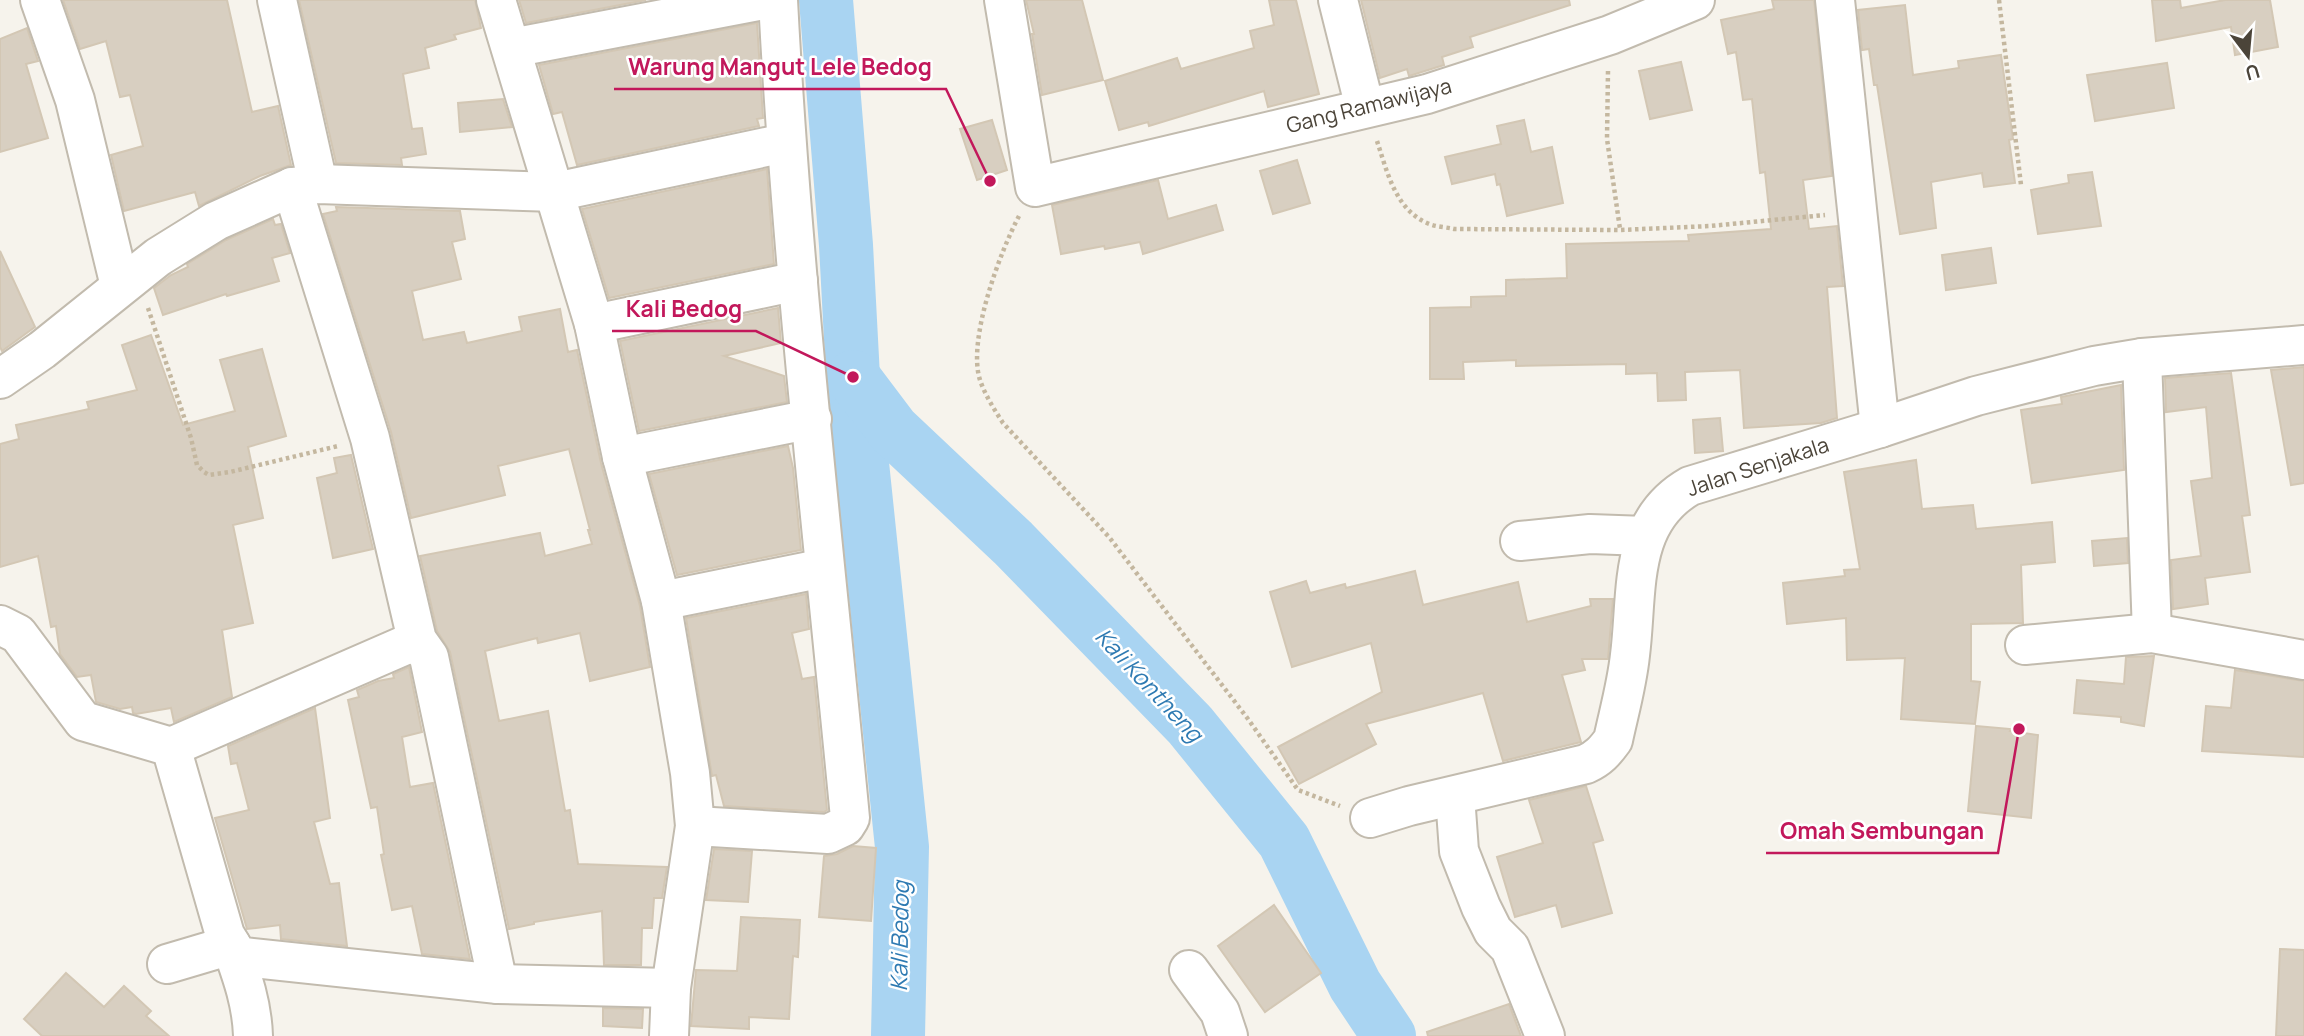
<svg xmlns="http://www.w3.org/2000/svg" width="2304" height="1036" viewBox="0 0 2304 1036" font-family="Manrope,sans-serif">
  <style>
    .lines { fill: none; stroke-linecap: round; stroke-linejoin: round }
    .river { stroke: #a9d4f2; stroke-width: 54 }
    .building { fill: #d8cfc1; stroke: #d3c7b4; stroke-width: 2 }
    .minor-casing { stroke: #c2bbae; stroke-width: 42 }
    .path { stroke: #c4b79f; stroke-width: 4.5; stroke-dasharray: 3.5 3.5; stroke-linecap: butt }
    .minor { stroke: #fff; stroke-width: 38 }
    .labels { text-anchor: middle; stroke-width: 5; stroke-linejoin: round; paint-order: stroke }
    .street-label { font-size: 21px; fill: #4b4439; stroke: #fff }
    .water-label { font-size: 23px; font-style: italic; fill: #2e7ab2; stroke: #fff }
    .leader { fill: none; stroke: #c2185b; stroke-width: 2.5 }
    .callout-dot { fill: #c2185b; stroke: #fff; stroke-width: 2.5 }
    .callout-label { font-size: 23px; text-anchor: middle; font-weight: bold; fill: #c2185b; stroke: #fff; stroke-width: 5; stroke-linejoin: round; paint-order: stroke }
  </style>
  <rect width="100%" height="100%" fill="#f6f3ec"/>
  <g class="lines">
    <g class="river">
      <polyline points="826,0 846,245 853,377 902,847 898,1036"/>
      <polyline points="853,377 893,430 1013,543 1190,725 1284,841 1355,985 1389,1036"/>
    </g>
  </g>
  <g class="building">
    <polygon points="63,0 227,0 252,112 278,106 291,165 260,176 199,206 195,192 124,211 111,155 143,146 130,95 120,97 106,41 80,49"/>
    <polygon points="299,0 475,0 481,28 454,35 456,39 425,48 429,68 403,74 412,129 422,128 426,154 401,158 402,165 336,163"/>
    <polygon points="519,0 646,0 526,23"/>
    <polygon points="1026,0 1082,0 1103,80 1042,95 1032,34 1034,34"/>
    <polygon points="1269,0 1296,0 1319,94 1268,107 1264,91 1149,126 1148,122 1119,130 1105,81 1177,58 1181,69 1254,48 1250,31 1274,25"/>
    <polygon points="1361,0 1569,0 1570,5 1470,37 1473,47 1442,57 1444,65 1409,76 1407,69 1380,78"/>
    <polygon points="1772,0 1814,0 1832,176 1803,180 1809,229 1837,226 1843,286 1827,287 1837,418 1821,423 1744,428 1740,370 1685,372 1686,400 1658,401 1657,373 1626,374 1626,364 1516,366 1516,360 1463,362 1464,379 1430,379 1430,308 1471,307 1471,297 1506,296 1506,280 1567,278 1566,244 1689,241 1688,235 1771,229 1765,172 1760,173 1752,99 1743,100 1736,52 1728,54 1721,20 1774,9"/>
    <polygon points="2152,0 2180,0 2181,8 2225,0 2270,0 2278,47 2235,55 2231,27 2156,41"/>
    <polygon points="1905,5 1913,75 1959,68 1958,61 2001,55 2013,139 2009,140 2015,183 1984,187 1982,173 1931,182 1936,228 1900,234 1877,85 1874,85 1869,49 1862,50 1858,10"/>
    <polygon points="757,23 763,118 757,119 759,126 577,165 562,112 553,114 539,65"/>
    <polygon points="27,28 38,61 26,64 48,138 0,152 0,39"/>
    <polygon points="1681,62 1692,110 1650,119 1639,71"/>
    <polygon points="2167,63 2174,108 2095,121 2087,75"/>
    <polygon points="503,99 512,127 460,132 458,103"/>
    <polygon points="992,120 1007,170 977,180 960,129"/>
    <polygon points="1524,120 1531,152 1552,147 1563,203 1507,216 1500,184 1497,185 1495,174 1452,184 1445,157 1501,144 1497,126"/>
    <polygon points="1297,160 1310,203 1273,214 1260,171"/>
    <polygon points="767,169 774,264 609,298 582,209"/>
    <polygon points="2092,172 2101,226 2038,234 2031,190 2069,183 2068,175"/>
    <polygon points="1158,180 1168,219 1216,205 1223,230 1143,254 1140,242 1105,249 1104,246 1061,254 1052,205"/>
    <polygon points="336,207 460,211 465,239 452,242 461,279 412,291 423,340 464,332 467,343 522,331 519,317 560,309 568,352 577,350 601,463 640,606 650,667 590,681 580,633 538,643 537,638 485,651 499,721 548,711 565,811 570,810 578,864 667,867 662,898 654,898 652,928 642,928 641,965 604,965 602,911 534,922 534,924 509,929 450,652 437,631 420,556 540,533 545,556 592,544 588,530 590,530 569,449 498,466 505,495 411,518 391,432 323,214 337,211"/>
    <polygon points="273,219 275,225 281,224 290,253 272,258 279,281 227,296 226,294 163,315 154,288 171,275 188,267 187,264 226,240"/>
    <polygon points="1991,248 1996,283 1946,290 1942,255"/>
    <polygon points="0,251 35,327 2,351 0,347"/>
    <polygon points="778,308 781,343 724,356 784,376 787,402 639,431 620,341"/>
    <polygon points="151,335 183,425 235,411 220,360 262,349 286,436 248,447 263,518 233,525 253,623 222,630 232,697 174,722 171,708 136,714 133,713 132,707 120,709 96,702 91,675 77,677 60,654 56,626 51,627 38,556 0,567 0,444 19,439 16,425 89,409 87,402 137,390 122,345"/>
    <polygon points="2304,367 2304,483 2291,485 2271,370"/>
    <polygon points="2231,373 2250,515 2242,516 2250,572 2205,578 2208,604 2173,609 2171,560 2201,556 2191,481 2212,478 2206,407 2166,412 2165,378"/>
    <polygon points="2121,385 2124,470 2032,483 2021,410 2062,404 2061,397"/>
    <polygon points="1720,418 1723,451 1695,453 1693,420"/>
    <polygon points="788,446 793,468 801,550 677,575 649,474"/>
    <polygon points="351,455 373,549 333,558 317,478 337,473 334,458"/>
    <polygon points="1916,460 1922,509 1973,505 1976,529 2052,522 2055,562 2021,565 2023,623 1971,624 1971,681 1980,682 1975,724 1901,719 1905,658 1847,660 1846,618 1787,624 1783,583 1845,576 1844,570 1860,569 1844,472"/>
    <polygon points="2127,538 2128,563 2094,566 2092,541"/>
    <polygon points="1415,571 1423,605 1518,582 1527,622 1591,606 1590,599 1613,599 1608,659 1582,659 1585,670 1562,675 1581,742 1503,761 1483,693 1366,724 1376,744 1299,784 1278,747 1382,692 1371,643 1292,667 1270,592 1306,581 1310,593 1345,584 1346,588"/>
    <polygon points="806,594 809,629 792,633 802,679 814,677 827,810 824,812 724,806 716,775 712,776 686,618"/>
    <polygon points="2154,656 2144,726 2121,722 2121,717 2074,713 2077,680 2124,684 2126,657"/>
    <polygon points="409,667 422,732 402,737 410,787 433,783 470,959 422,954 412,906 392,910 381,855 384,854 377,807 371,808 348,700 359,697 357,690 378,681 394,678 393,674"/>
    <polygon points="2235,670 2304,681 2304,757 2202,751 2206,706 2231,708"/>
    <polygon points="315,708 330,818 314,822 330,884 339,883 347,946 281,939 280,925 247,929 215,818 249,810 237,763 231,764 228,746"/>
    <polygon points="1976,726 2011,729 2010,731 2038,735 2031,818 1968,811"/>
    <polygon points="1586,786 1603,840 1593,843 1612,913 1562,927 1556,905 1515,917 1497,857 1543,843 1529,800"/>
    <polygon points="853,846 876,848 871,921 819,917 824,856 837,854"/>
    <polygon points="714,849 752,851 748,902 706,900"/>
    <polygon points="1274,905 1321,973 1265,1012 1218,946"/>
    <polygon points="741,917 800,920 798,957 793,956 789,1019 749,1017 749,1029 691,1026 696,970 737,971"/>
    <polygon points="2280,949 2304,950 2304,1036 2276,1036"/>
    <polygon points="66,973 104,1007 124,986 151,1011 146,1016 169,1036 42,1036 24,1019"/>
    <polygon points="1509,1004 1521,1036 1428,1036 1427,1032"/>
    <polygon points="603,1008 643,1009 642,1028 603,1026"/>
  </g>
  <g class="lines">
    <g class="minor-casing">
      <g id="minor">
        <polyline points="40,0 75,100 120,286"/>
        <polyline points="277,0 318,184"/>
        <polyline points="496,0 594,324 622,457 661,601 690,773 695,826 671,988 669,1036"/>
        <polyline points="1004,0 1035,187 1427,94 1610,35 1695,0"/>
        <polyline points="1338,0 1365,108"/>
        <polyline points="1835,0 1880,428"/>
        <polyline points="511,48 763,0"/>
        <polyline points="292,187 370,438 417,640 429,657 498,984"/>
        <polyline points="594,324 798,281"/>
        <polyline points="2142,358 2152,633"/>
        <polyline points="0,379 42,350 158,257 216,221 292,187 318,184 555,192 785,143"/>
        <polyline points="622,457 812,419"/>
        <polyline points="1520,541 1590,534 1646,536"/>
        <polyline points="661,601 824,568"/>
        <polyline points="0,625 18,634 83,721 171,747 225,935 236,953 244,957 498,984 671,988"/>
        <polyline points="2025,645 2152,633 2304,660"/>
        <polyline points="171,747 417,640"/>
        <polyline points="1455,796 1459,851 1481,907 1493,931 1510,948 1545,1036"/>
        <path d="M1370,818L1409,806L1586,764C1599,758 1605,751 1613,740C1619,712 1627,684 1630,655C1638,593 1627,522 1690,486L1880,428L1976,396L2094,366L2142,358L2304,345"/>
        <path d="M695,826L828,834L845,826L850,818C824,545 792,273 778,0"/>
        <path d="M167,964L231,945C242,976 252,1003 253,1036"/>
        <polyline points="1189,970 1220,1012 1228,1036"/>
      </g>
    </g>
    <g class="path">
      <polyline points="1999,0 2021,185"/>
      <polyline points="1608,71 1607,139 1620,229"/>
      <path d="M1377,141C1387,171 1395,209 1427,223C1435,227 1446,227 1454,229L1620,230L1710,226L1825,215"/>
      <path d="M1019,216C1000,252 967,340 980,380C985,395 994,409 1003,423L1109,537L1248,719L1298,790L1340,806"/>
      <polyline points="148,308 191,438 197,465 204,472 209,475 230,472 338,446"/>
    </g>
    <use href="#minor" class="minor"/>
  </g>
  <g class="labels">
    <g class="street-label">
      <text transform="translate(1369 106) rotate(-14)" y="7">Gang Ramawijaya</text>
      <text transform="translate(1758 467) rotate(-18)" y="7">Jalan Senjakala</text>
    </g>
    <g class="water-label">
      <text transform="translate(1149 685) rotate(47)" y="8">Kali Kontheng</text>
      <text transform="translate(900 936) rotate(-89)" y="8">Kali Bedog</text>
    </g>
  </g>
  <path class="leader" d="M990 181L946 89H614M853 377L756 331H612M2019 729L1998 853H1766"/>
  <g class="callout-dot">
    <circle cx="990" cy="181" r="7"/>
    <circle cx="853" cy="377" r="7"/>
    <circle cx="2019" cy="729" r="7"/>
  </g>
  <g class="callout-label">
    <text x="780" y="75">Warung Mangut Lele Bedog</text>
    <text x="684" y="317">Kali Bedog</text>
    <text x="1882" y="839">Omah Sembungan</text>
  </g>
  <g transform="translate(2248 56) rotate(164)" stroke="#ffffff" stroke-width="5" paint-order="stroke">
  <path d="M0-5L12 26L0 18L-12 26Z" fill="#4b4439"/>
  <text y="-10" font-size="19" font-weight="bold" text-anchor="middle" fill="#4b4439">U</text>
  </g>
</svg>
